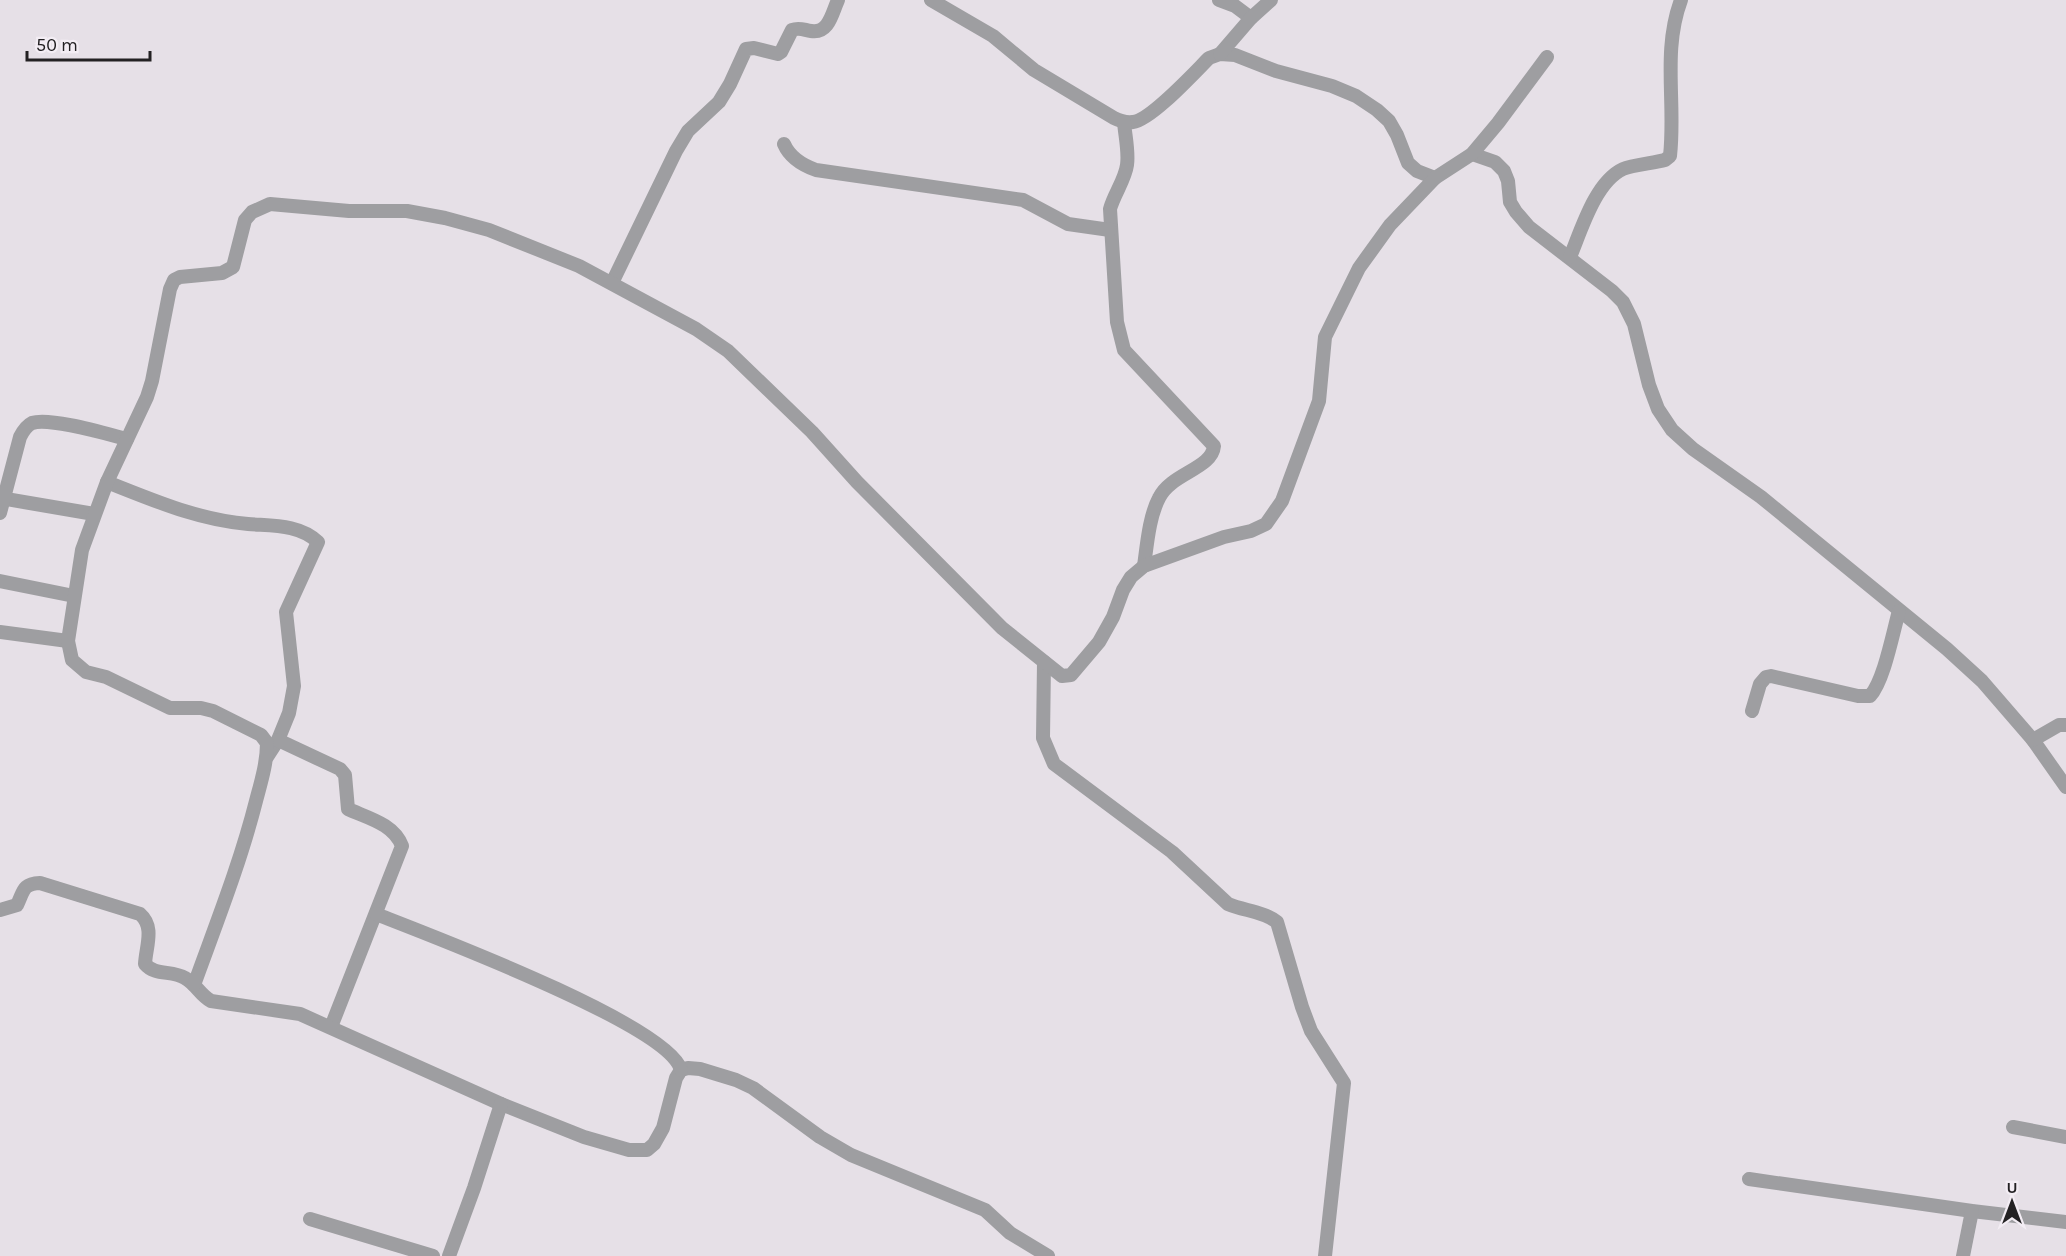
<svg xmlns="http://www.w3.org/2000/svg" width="2066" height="1256" viewBox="0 0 2066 1256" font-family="Karla,sans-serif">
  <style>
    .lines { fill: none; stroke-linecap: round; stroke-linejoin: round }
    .minor { stroke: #9e9ea1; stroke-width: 14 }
  </style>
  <rect width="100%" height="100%" fill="#e6e0e7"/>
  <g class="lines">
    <g class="minor">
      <path d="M931,0L993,36L1034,70L1114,118C1120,121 1126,123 1133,122C1151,120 1194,73 1209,58L1220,54L1235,55L1276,71L1332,86L1356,96L1377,110L1389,121L1397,135L1408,163L1417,171L1435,178"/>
      <polyline points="1219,0 1235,6 1251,18"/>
      <polyline points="1220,54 1251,18 1271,0"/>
      <path d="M1124,122C1125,135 1129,152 1127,165C1125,180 1114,194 1110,209L1117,322L1124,350L1214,446C1212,469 1171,473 1159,498C1149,517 1147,545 1144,566"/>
      <path d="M784,144C790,158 802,165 816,170L1023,200L1068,224L1110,230"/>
      <polyline points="1472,154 1495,162 1504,171 1508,181 1510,202 1516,212 1529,227 1612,291 1623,302 1634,324 1649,385 1658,409 1672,430 1693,449 1761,497 1947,649 1982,681 2033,740 2066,787"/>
      <path d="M1570,257C1581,231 1595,182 1623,169C1632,165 1654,163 1665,160L1670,156C1676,103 1662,51 1681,0"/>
      <path d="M612,283L676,151L688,131L719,102L730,84L746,49L754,48L778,54L781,52L792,30C799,27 804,30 811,31C829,34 832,13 838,0"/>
      <path d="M107,482C153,500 198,520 248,524C272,526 299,524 318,542L286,612L294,686L289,713L278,740L267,757"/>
      <polyline points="0,498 94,514"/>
      <path d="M0,513L20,437C23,431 26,426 32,423C50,417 107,434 127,439"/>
      <polyline points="0,581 74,596"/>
      <polyline points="0,632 68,641"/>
      <path d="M1044,662L1043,738L1054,764L1172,852L1228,904C1244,911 1263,911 1277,922L1302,1007L1311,1031L1344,1083L1325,1256"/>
      <path d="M1752,711L1760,684L1766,677L1771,676L1858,696H1870C1884,681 1893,632 1899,611"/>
      <path d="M278,740L340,769L345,775L348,809C368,818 394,824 402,846L331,1027"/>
      <polyline points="2033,740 2059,725 2066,725"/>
      <path d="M0,910L17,905C24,891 22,884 40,883L140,914C155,927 146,946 145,964C155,976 172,970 185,978C196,984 200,995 211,1001L300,1014L501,1104L584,1137L629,1150H647L654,1144L663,1128L676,1078L681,1070L688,1068L700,1069L736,1080L753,1088L820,1137L851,1155L985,1210L1010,1233L1048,1256"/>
      <path d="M376,914C427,934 669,1025 681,1070"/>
      <path d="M194,985C216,924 240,864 256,801C261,782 267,763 267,743L261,735L213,711L201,708H170L106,677L86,672L72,660L68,641L82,550L107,482L147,397L152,381L170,289L174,280L180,277L222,273L233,267L245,220L252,212L270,204L349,211H407L445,218L489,230L579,266L696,329L728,351L812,432L857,482L1002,628L1062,676L1071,675L1099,642L1113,617L1123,590L1131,577L1144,566L1224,537L1251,531L1266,524L1282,501L1319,401L1325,337L1359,268L1390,225L1435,178L1472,154L1498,123L1547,57"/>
      <polyline points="2013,1127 2066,1137"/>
      <polyline points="1749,1179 1972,1211 2066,1222"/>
      <polyline points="310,1219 433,1256"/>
      <polyline points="449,1256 474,1188 501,1104"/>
      <polyline points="1963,1256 1972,1211"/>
    </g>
  </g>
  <g transform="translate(2012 1202)" stroke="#f3edf4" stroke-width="4.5" paint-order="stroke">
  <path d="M0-4.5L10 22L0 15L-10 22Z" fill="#232123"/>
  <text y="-9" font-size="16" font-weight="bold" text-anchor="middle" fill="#232123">U</text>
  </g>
  <path d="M27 51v9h123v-9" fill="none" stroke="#232123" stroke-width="3"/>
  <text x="36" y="51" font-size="18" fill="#232123" stroke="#f3edf4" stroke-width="4.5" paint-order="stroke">50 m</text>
</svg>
